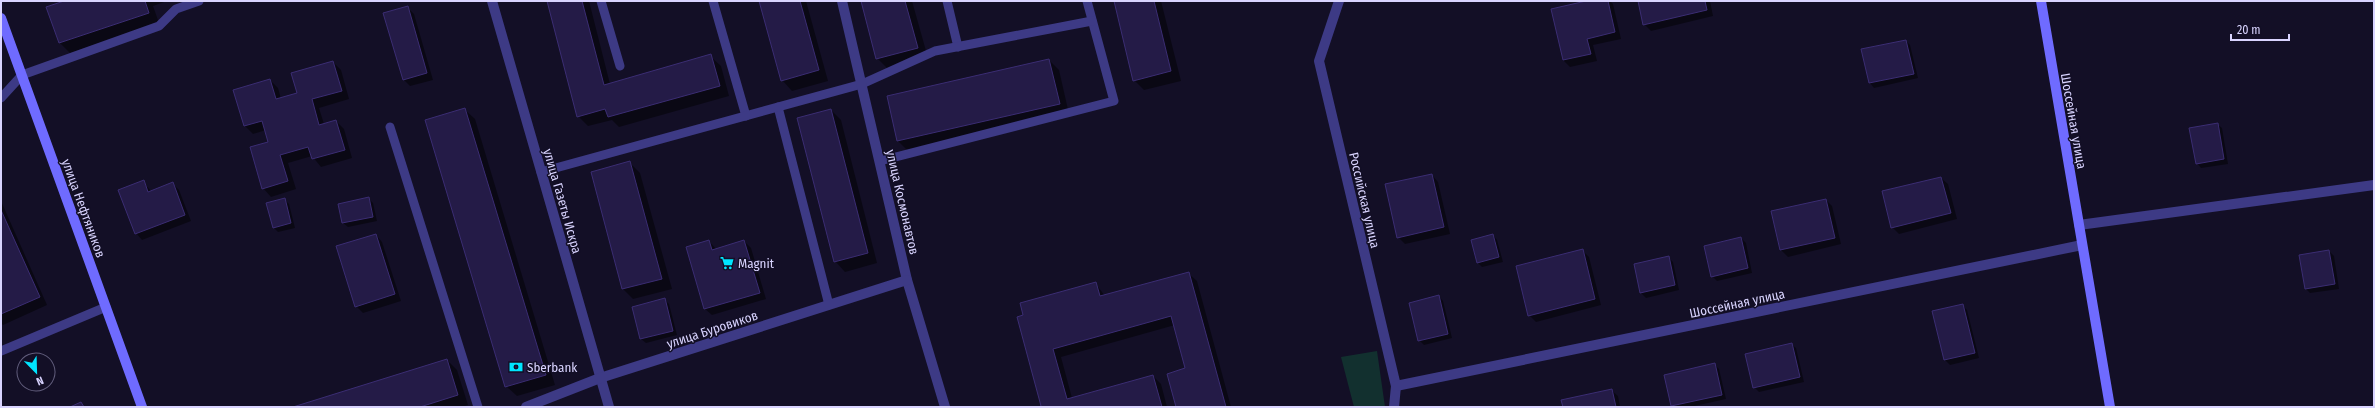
<svg xmlns="http://www.w3.org/2000/svg" width="2375" height="408" viewBox="0 0 2375 408" font-family="'Fira Sans Condensed',sans-serif">
  <style>
    .green { fill: #12302f }
    .shadow { fill: #0007 }
    .building { fill: #241b47; stroke: #3b2d73 }
    .lines { fill: none; stroke-linecap: round; stroke-linejoin: round }
    .lane { stroke: #3d3a85; stroke-width: 9 }
    .street { stroke: #3d3a85; stroke-width: 10 }
    .secondary { stroke: #6f6bff; stroke-width: 10 }
    .labels { text-anchor: middle; stroke-width: 3; stroke-linejoin: round; paint-order: stroke }
    .street-label { font-size: 13px; fill: #d9d4ff; stroke: #130f26 }
    .poi-label { font-size: 13px; fill: #d9d4ff; stroke: #130f26; text-anchor: start }
  </style>
  <rect width="100%" height="100%" fill="#130f26"/>
  <polygon class="green" points="1377,351 1385,407 1354,407 1341,357"/>
  <g class="shadow">
    <polygon points="67,1 167,1 153,6 159,23 70,53 60,43"/>
    <polygon points="548,1 589,1 610,84 710,56 721,66 729,96 619,127 612,120 588,126 578,116"/>
    <polygon points="760,1 806,1 828,81 792,91 782,80"/>
    <polygon points="862,1 912,1 928,58 888,69 877,58"/>
    <polygon points="1115,1 1161,1 1181,81 1144,90 1134,80"/>
    <polygon points="1590,1 1610,1 1613,4 1621,39 1593,45 1597,61 1570,67 1563,60"/>
    <polygon points="1639,1 1710,1 1713,16 1651,31 1644,24"/>
    <polygon points="407,7 414,14 433,80 410,86 404,80"/>
    <polygon points="1906,41 1910,45 1918,78 1874,88 1870,83 1862,50"/>
    <polygon points="1049,60 1059,70 1069,114 908,151 898,141 888,96"/>
    <polygon points="333,62 341,70 349,99 319,108 324,124 336,121 344,129 352,158 321,167 312,156 288,163 296,189 271,197 263,188 269,142 266,130 253,134 245,126 270,80 278,88 281,99 298,93"/>
    <polygon points="464,109 475,119 555,385 517,396 506,386"/>
    <polygon points="831,110 841,120 877,263 845,272 835,261"/>
    <polygon points="2217,124 2222,128 2228,164 2201,168 2197,163"/>
    <polygon points="630,163 640,173 672,289 633,299 623,289"/>
    <polygon points="1432,175 1438,182 1450,234 1405,244 1398,237"/>
    <polygon points="1941,178 1948,184 1957,219 1899,234 1892,227 1883,192"/>
    <polygon points="143,182 151,191 172,183 179,190 191,221 142,240 136,233"/>
    <polygon points="284,199 289,204 295,228 278,232 274,228"/>
    <polygon points="369,199 373,203 377,221 348,227 343,223"/>
    <polygon points="1826,200 1832,206 1841,244 1788,257 1781,250 1772,212"/>
    <polygon points="1,201 47,305 3,325 1,323"/>
    <polygon points="376,235 382,242 401,301 363,313 356,306"/>
    <polygon points="1493,235 1497,240 1503,262 1482,267 1478,263"/>
    <polygon points="1741,238 1746,243 1752,273 1717,281 1712,276"/>
    <polygon points="709,241 716,249 744,241 751,248 766,299 712,315 705,309"/>
    <polygon points="1582,250 1589,257 1601,305 1536,322 1529,315"/>
    <polygon points="2329,251 2334,256 2339,289 2310,293 2306,289"/>
    <polygon points="1668,257 1673,262 1679,290 1646,298 1641,293 1635,265"/>
    <polygon points="1188,273 1197,281 1231,407 1177,407 1187,369 1175,325 1061,357 1072,398 1153,376 1161,384 1167,407 1043,407 1018,317 1096,284 1105,296"/>
    <polygon points="1439,296 1443,301 1452,338 1424,345 1419,340"/>
    <polygon points="664,299 669,304 677,335 646,343 641,339"/>
    <polygon points="1962,305 1967,310 1979,358 1950,365 1945,360 1934,312"/>
    <polygon points="1791,344 1796,348 1804,382 1759,392 1754,387"/>
    <polygon points="447,360 457,370 468,405 462,407 296,407"/>
    <polygon points="1714,364 1719,369 1726,399 1690,407 1672,405"/>
    <polygon points="1611,390 1618,396 1620,407 1564,407"/>
  </g>
  <g class="building">
    <polygon points="64,1 145,1 149,13 59,43 46,7"/>
    <polygon points="547,1 582,1 604,85 711,54 720,86 608,117 605,109 577,117"/>
    <polygon points="759,1 800,1 819,70 781,81"/>
    <polygon points="861,1 905,1 918,48 876,59"/>
    <polygon points="1114,1 1154,1 1171,71 1133,81"/>
    <polygon points="1586,1 1608,1 1615,32 1587,39 1591,54 1563,60 1551,9"/>
    <polygon points="1638,1 1705,1 1707,10 1643,25"/>
    <polygon points="408,6 427,73 403,80 383,13"/>
    <polygon points="1906,40 1914,74 1869,83 1861,49"/>
    <polygon points="1049,59 1060,104 897,141 887,96"/>
    <polygon points="333,61 342,91 312,99 319,125 336,120 345,150 312,159 308,147 280,155 288,181 262,189 250,147 268,142 262,121 244,126 233,90 270,79 276,99 297,93 291,73"/>
    <polygon points="465,108 546,375 505,387 425,120"/>
    <polygon points="831,109 868,253 834,262 797,118"/>
    <polygon points="2218,123 2224,159 2196,164 2189,128"/>
    <polygon points="630,161 662,279 622,289 591,172"/>
    <polygon points="1432,174 1444,227 1397,238 1385,184"/>
    <polygon points="1941,177 1951,213 1891,228 1882,191"/>
    <polygon points="144,180 148,192 173,182 185,215 135,234 118,190"/>
    <polygon points="369,197 373,217 342,223 338,204"/>
    <polygon points="285,198 291,223 273,228 266,203"/>
    <polygon points="1826,199 1835,238 1780,250 1771,211"/>
    <polygon points="1,210 40,297 1,314"/>
    <polygon points="376,234 395,294 355,307 336,246"/>
    <polygon points="1493,234 1499,257 1477,263 1471,240"/>
    <polygon points="1741,237 1748,268 1711,277 1704,246"/>
    <polygon points="709,240 712,250 744,240 760,293 704,309 686,247"/>
    <polygon points="1583,249 1595,299 1528,316 1516,266"/>
    <polygon points="2329,250 2335,284 2305,289 2299,255"/>
    <polygon points="1669,256 1675,285 1640,293 1634,264"/>
    <polygon points="1189,272 1226,407 1176,407 1167,374 1185,368 1171,316 1053,349 1067,399 1153,375 1162,407 1039,407 1041,406 1017,317 1023,315 1020,303 1096,282 1100,296"/>
    <polygon points="1439,295 1448,334 1418,341 1409,303"/>
    <polygon points="665,298 673,331 640,339 632,307"/>
    <polygon points="1963,304 1975,353 1944,360 1932,311"/>
    <polygon points="1792,343 1800,377 1753,388 1745,354"/>
    <polygon points="447,359 458,395 420,407 293,407"/>
    <polygon points="1715,363 1722,395 1671,406 1664,375"/>
    <polygon points="1612,389 1616,407 1563,407 1561,400"/>
    <polygon points="81,402 84,407 70,407"/>
  </g>
  <g class="lines">
    <g class="lane">
      <polyline points="601,1 620,66"/>
      <polyline points="713,1 746,116"/>
      <polyline points="947,1 958,47"/>
      <polyline points="1,98 22,75 159,26 176,9 199,1"/>
      <polyline points="778,107 829,305"/>
      <polyline points="390,127 478,407"/>
      <polyline points="880,161 1114,101 1087,1"/>
      <polyline points="541,172 862,84 935,51 1092,21"/>
      <polyline points="1,351 106,307"/>
    </g>
    <g class="street">
      <polyline points="492,1 609,407"/>
      <polyline points="842,1 907,280 945,407"/>
      <polyline points="1339,1 1319,61 1396,386 1394,407"/>
      <polyline points="2079,225 2374,185"/>
      <polyline points="1396,386 2082,245"/>
      <polyline points="526,407 600,378 907,280"/>
    </g>
    <g class="secondary">
      <polyline points="2041,1 2110,407"/>
      <polyline points="1,18 142,407"/>
    </g>
  </g>
  <defs>
    <g id="supermarket-bare" transform="scale(1.08)"><path d="M-6-5.5h2.5l.6 2H6L4.5 2H-2.5L-4.4-4H-6ZM-1.5 3.2a1.3 1.3 0 1 0 .1 0ZM3 3.2a1.3 1.3 0 1 0 .1 0Z" fill="#00e5ff" stroke="#130f26" stroke-width="2.5" paint-order="stroke"/></g>
    <g id="bank-bare" transform="scale(1.08)"><path d="M-6-4H6V4H-6ZM0-2.3a2.3 2.3 0 1 0 0 4.6a2.3 2.3 0 1 0 0-4.6Z" fill="#00e5ff" stroke="#130f26" stroke-width="2.5" paint-order="stroke"/></g>
  </defs>
  <g fill-rule="evenodd">
    <use href="#supermarket-bare" x="727" y="263"/>
    <use href="#bank-bare" x="516" y="367"/>
  </g>
  <g class="labels">
    <g class="street-label">
      <text transform="translate(2074 121) rotate(80)" y="5">Шоссейная улица</text>
      <text transform="translate(1365 200) rotate(77)" y="5">Российская улица</text>
      <text transform="translate(563 201) rotate(74)" y="5">улица Газеты Искра</text>
      <text transform="translate(903 202) rotate(77)" y="5">улица Космонавтов</text>
      <text transform="translate(84 208) rotate(70)" y="5">улица Нефтяников</text>
      <text transform="translate(1737 303) rotate(-12)" y="5">Шоссейная улица</text>
      <text transform="translate(712 329) rotate(-18)" y="5">улица Буровиков</text>
    </g>
    <g class="poi-label">
      <text x="738" y="268">Magnit</text>
      <text x="527" y="372">Sberbank</text>
    </g>
  </g>
  <rect width="2375" height="408" fill="none" stroke="#d9d4ff" stroke-width="4"/>
  <g transform="translate(36 372) rotate(157)"><circle r="19" fill="#130f26" stroke="#625e7d"/>
  <path d="M0-3L7 15L0 10L-7 15Z" fill="#00e5ff"/>
  <text y="-6" font-size="11" font-weight="bold" text-anchor="middle" fill="#d9d4ff">N</text>
  </g>
  <path d="M2231 34v6h58v-6" fill="none" stroke="#d9d4ff" stroke-width="2"/>
  <text x="2237" y="34" font-size="12" fill="#d9d4ff" stroke="#130f26" stroke-width="3" paint-order="stroke">20 m</text>
</svg>
